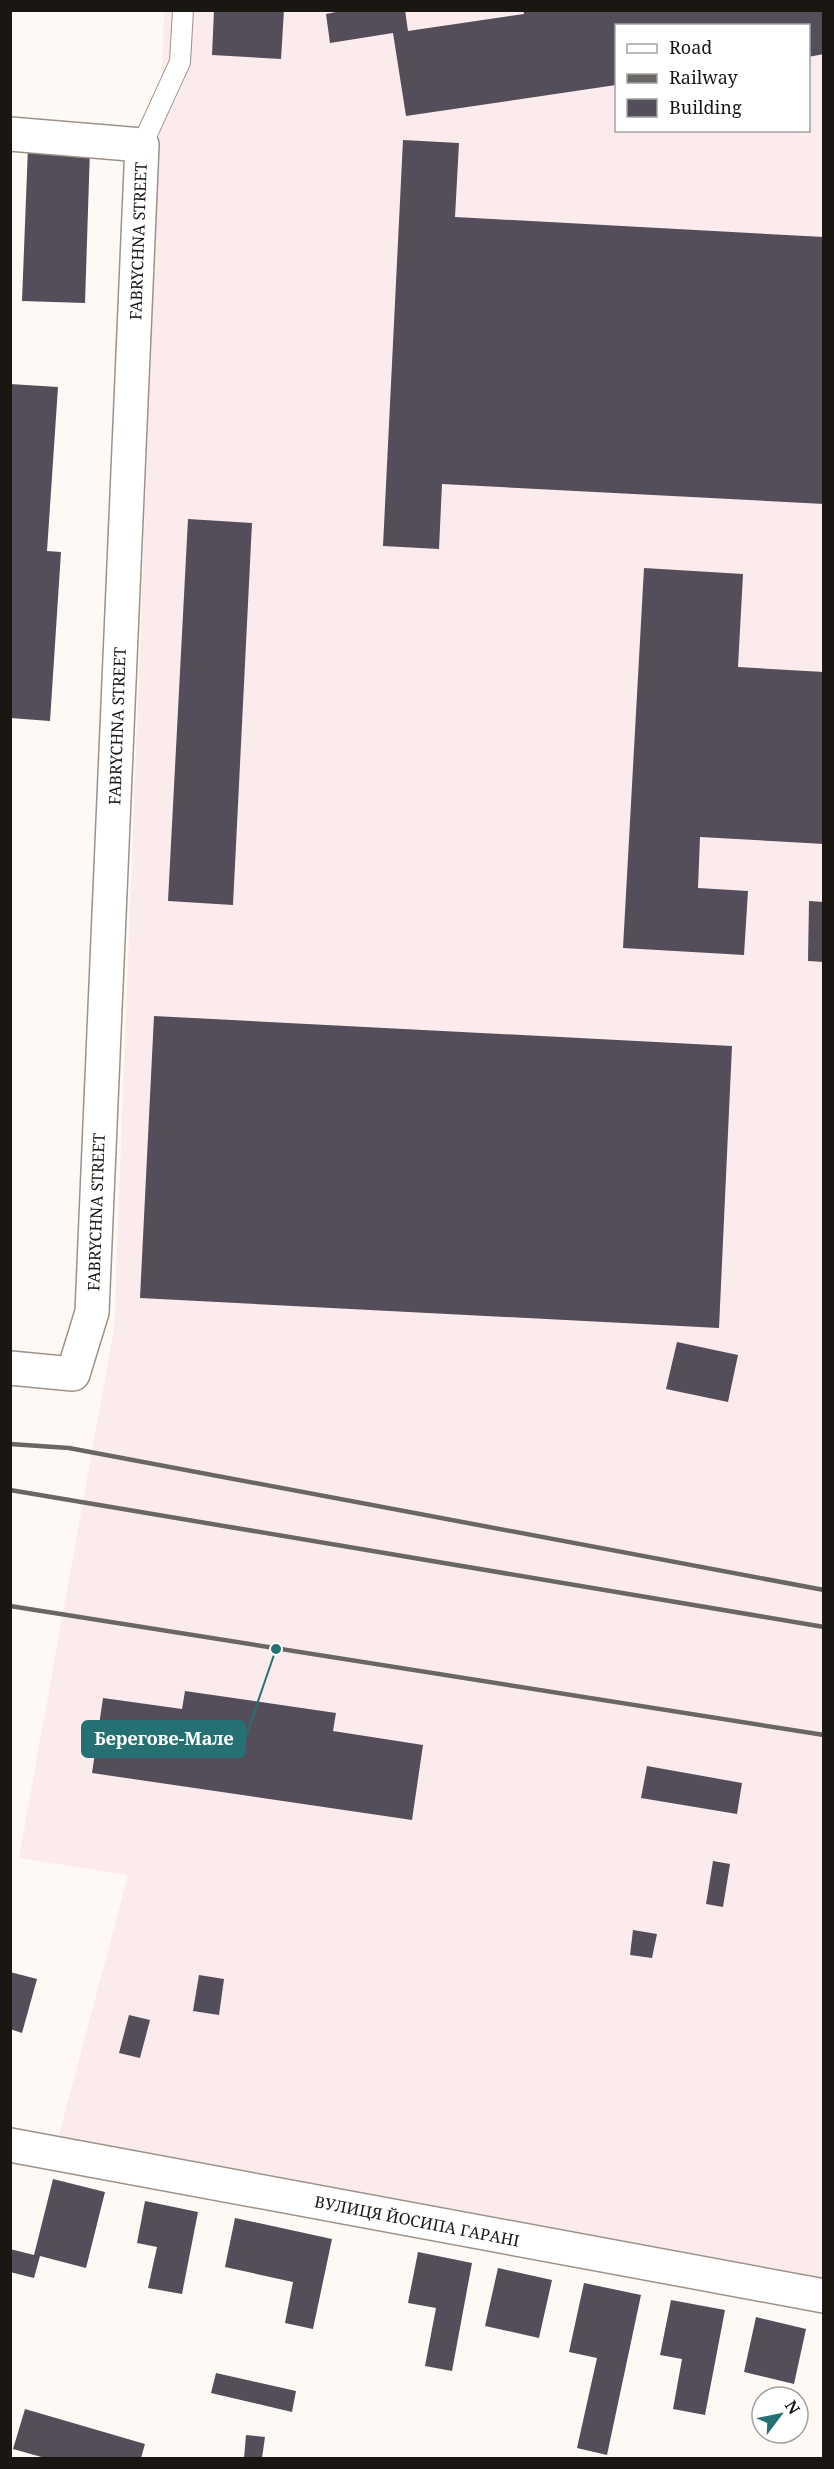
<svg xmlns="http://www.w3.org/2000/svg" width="834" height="2469" viewBox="0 0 834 2469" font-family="'Noto Serif',serif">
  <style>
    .industrial { fill: #fcebec; fill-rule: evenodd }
    .building { fill: #534e5a }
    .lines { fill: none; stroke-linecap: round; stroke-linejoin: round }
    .lane-casing { stroke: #9d9288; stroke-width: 22 }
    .street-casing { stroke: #9d9288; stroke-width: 36 }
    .lane { stroke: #fff; stroke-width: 20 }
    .street { stroke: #fff; stroke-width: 33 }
    .rail { stroke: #6a6661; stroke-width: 4.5 }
    .labels { text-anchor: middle; stroke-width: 6; stroke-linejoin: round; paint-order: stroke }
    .street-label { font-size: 16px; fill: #1a1612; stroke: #fff }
    .leader { fill: none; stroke: #257073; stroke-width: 2 }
    .callout-dot { fill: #257073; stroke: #fff; stroke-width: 2 }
    .callout { fill: #257073; stroke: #257073; stroke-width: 2 }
    .callout-label { font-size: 18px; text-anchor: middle; font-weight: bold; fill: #fff }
  </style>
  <rect width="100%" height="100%" fill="#fef9f4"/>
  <path class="industrial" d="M164,11H823V2296L54,2154L128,1875L19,1858L114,1329ZM616,26H808V130H616Z"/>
  <g class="building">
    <polygon points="214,10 284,10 281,59 212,55"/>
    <polygon points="346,10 405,10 408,31 524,14 523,10 824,10 824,54 808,57 808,26 616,26 616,85 406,116 393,33 330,43 326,14"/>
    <polygon points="403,140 459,143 455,217 824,237 824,504 442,484 439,549 383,546"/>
    <polygon points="28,147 90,149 85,303 22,301"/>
    <polygon points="10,384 58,387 47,551 61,552 50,721 10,718"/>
    <polygon points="188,519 252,523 233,905 168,901"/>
    <polygon points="644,568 743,574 738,667 824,672 824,844 700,837 698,888 748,891 744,955 623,948"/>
    <polygon points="809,901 824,902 824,962 808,961"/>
    <polygon points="154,1016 732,1046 719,1328 140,1298"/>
    <polygon points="677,1342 738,1355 728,1402 666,1389"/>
    <polygon points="185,1691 336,1713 333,1731 423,1745 412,1820 92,1773 103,1698 182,1709"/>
    <polygon points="647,1766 742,1783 737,1814 641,1798"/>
    <polygon points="713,1861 730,1864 723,1907 706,1904"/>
    <polygon points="633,1930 657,1934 652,1958 630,1955"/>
    <polygon points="10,1972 37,1979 22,2033 10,2029"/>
    <polygon points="199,1975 224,1979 219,2015 193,2011"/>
    <polygon points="129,2015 150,2020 140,2058 119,2053"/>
    <polygon points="53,2179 105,2192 86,2268 40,2256 34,2278 10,2272 10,2249 34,2255"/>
    <polygon points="145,2201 198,2212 182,2294 148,2288 157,2247 137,2243"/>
    <polygon points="235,2218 332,2239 313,2329 285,2323 293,2282 225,2267"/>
    <polygon points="418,2252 472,2263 452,2371 425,2366 436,2308 408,2303"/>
    <polygon points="498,2268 552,2280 539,2338 485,2326"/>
    <polygon points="584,2283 641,2295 607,2455 577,2448 597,2358 569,2352"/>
    <polygon points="671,2300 725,2310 705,2415 673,2409 682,2359 660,2355"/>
    <polygon points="756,2317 806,2329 794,2384 744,2372"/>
    <polygon points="216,2373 296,2391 292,2412 211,2393"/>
    <polygon points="25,2409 145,2444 141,2458 45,2458 13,2449"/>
    <polygon points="246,2435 265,2437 262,2458 244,2458"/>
  </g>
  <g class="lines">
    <g class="lane-casing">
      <polyline id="lane" points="142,145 180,62 183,10"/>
    </g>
    <g class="street-casing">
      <g id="street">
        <polyline points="10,134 142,145 92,1312 73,1374 10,1368"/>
        <polyline points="10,2145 824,2296"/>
      </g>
    </g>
    <use href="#lane" class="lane"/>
    <use href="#street" class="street"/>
    <g class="rail">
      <polyline points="10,1444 69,1448 824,1590"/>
      <polyline points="10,1490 824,1627"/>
      <polyline points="10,1606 824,1735"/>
    </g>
  </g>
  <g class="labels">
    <g class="street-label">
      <text transform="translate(138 241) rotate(-88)" y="6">FABRYCHNA STREET</text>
      <text transform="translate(117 726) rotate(-88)" y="6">FABRYCHNA STREET</text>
      <text transform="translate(96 1212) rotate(-88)" y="6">FABRYCHNA STREET</text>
      <text transform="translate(417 2221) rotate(11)" y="6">ВУЛИЦЯ ЙОСИПА ГАРАНІ</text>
    </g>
  </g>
  <path class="leader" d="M276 1649L245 1739"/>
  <circle class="callout-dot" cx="276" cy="1649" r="6"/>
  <rect class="callout" x="82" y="1721" width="163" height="36" rx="6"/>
  <g class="callout-label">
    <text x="164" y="1745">Берегове-Мале</text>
  </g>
  <rect width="834" height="2469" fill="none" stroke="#1a1612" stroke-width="24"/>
  <rect x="615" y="24" width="195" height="108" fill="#ffffff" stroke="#a3a2a0" stroke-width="1.5"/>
  <rect x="627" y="44" width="30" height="9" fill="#ffffff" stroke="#a3a2a0" stroke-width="1.5"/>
  <text x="669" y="54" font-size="18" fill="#1a1612">Road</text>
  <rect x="627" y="74" width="30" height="9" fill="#6a6661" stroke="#a3a2a0" stroke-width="1.5"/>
  <text x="669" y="84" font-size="18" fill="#1a1612">Railway</text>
  <rect x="627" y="99" width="30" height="18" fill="#534e5a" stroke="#a3a2a0" stroke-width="1.5"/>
  <text x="669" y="114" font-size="18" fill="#1a1612">Building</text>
  <g transform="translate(780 2415) rotate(58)"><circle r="28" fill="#ffffff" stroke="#a3a2a0" stroke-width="1.5"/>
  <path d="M0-4.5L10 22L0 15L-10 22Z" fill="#257073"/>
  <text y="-9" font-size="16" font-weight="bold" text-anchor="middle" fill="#1a1612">N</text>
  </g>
</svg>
